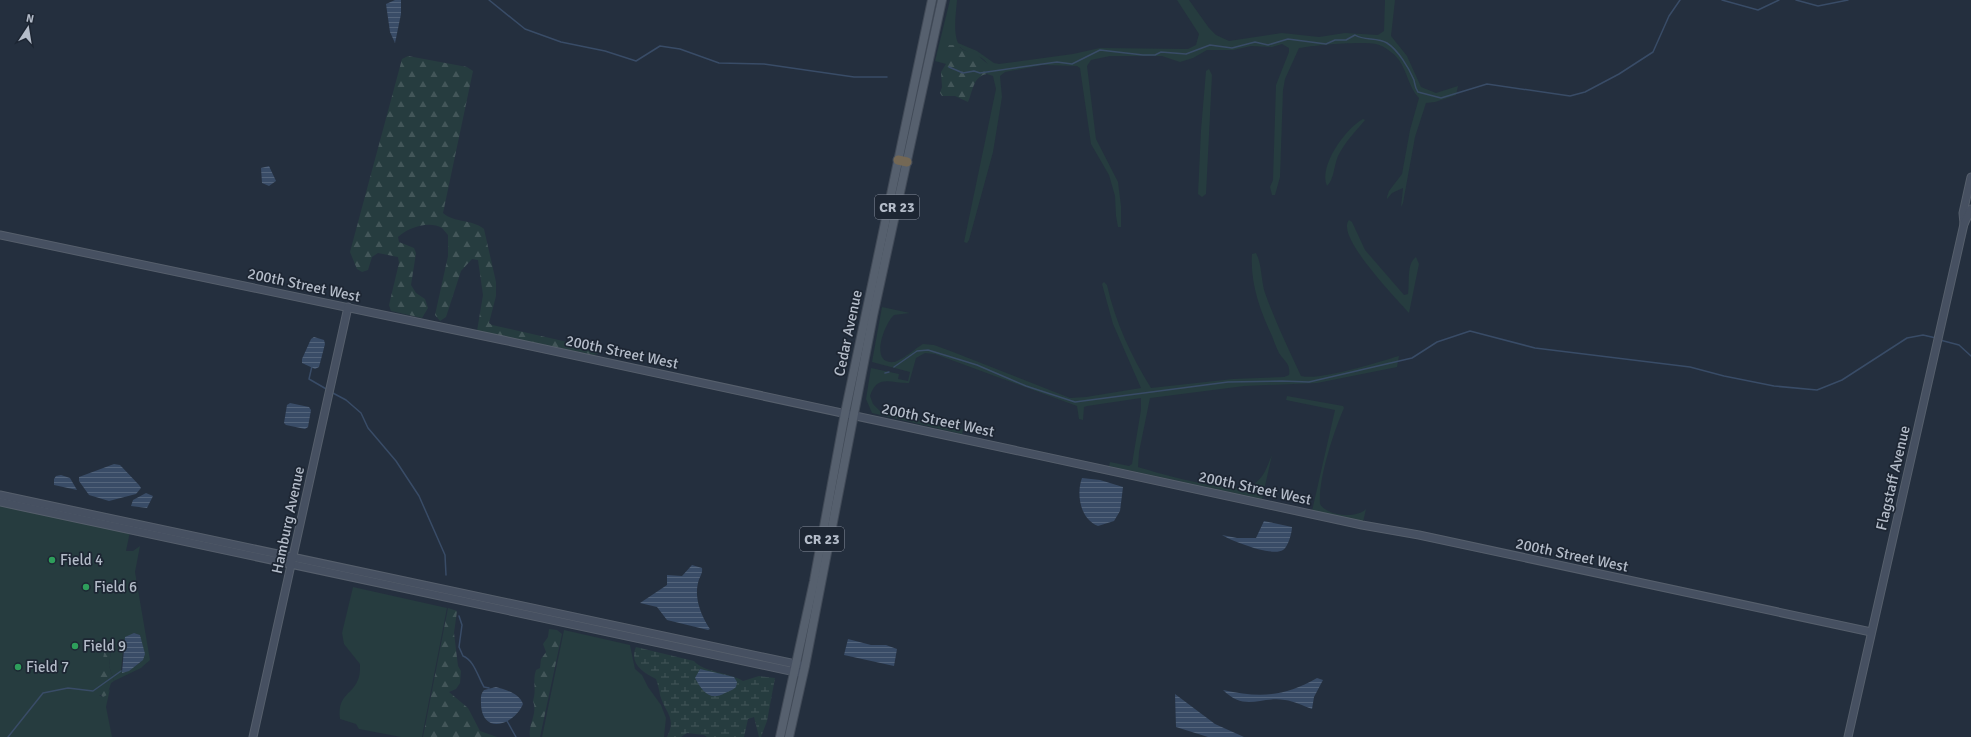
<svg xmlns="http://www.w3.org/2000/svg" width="1971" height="737" viewBox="0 0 1971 737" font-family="Signika,sans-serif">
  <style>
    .green { fill: #263c3f; fill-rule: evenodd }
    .forest { fill: url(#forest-firs) }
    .wetland { fill: url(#wetland-marsh) }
    .water { fill: url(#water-rules) }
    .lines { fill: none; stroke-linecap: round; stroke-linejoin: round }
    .stream { stroke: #394c67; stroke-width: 1.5 }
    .secondary-casing { stroke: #565f6c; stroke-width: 9 }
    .primary-casing { stroke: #414a57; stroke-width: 10 }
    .highway-casing { stroke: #434c59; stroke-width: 11 }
    .secondary { stroke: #465061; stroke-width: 7 }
    .primary { stroke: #56606e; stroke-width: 8 }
    .highway { stroke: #746855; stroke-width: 9 }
    .leisure-dot { fill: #2e9e5b; stroke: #1d2633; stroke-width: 1.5 }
    .labels { text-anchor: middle; stroke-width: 3.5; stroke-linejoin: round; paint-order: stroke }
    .shield { fill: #1d2633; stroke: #878f9c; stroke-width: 1 }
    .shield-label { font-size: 14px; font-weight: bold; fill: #b4bcc9 }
    .street-label { font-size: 15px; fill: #b4bcc9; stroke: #1d2633 }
    .poi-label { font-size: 15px; fill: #b4bcc9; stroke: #1d2633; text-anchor: start }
  </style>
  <defs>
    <pattern id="forest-firs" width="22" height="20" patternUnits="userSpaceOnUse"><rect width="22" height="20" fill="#263c3f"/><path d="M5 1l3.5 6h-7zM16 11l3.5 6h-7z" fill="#435659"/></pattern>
    <pattern id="wetland-marsh" width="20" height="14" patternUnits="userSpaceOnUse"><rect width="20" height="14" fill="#263c3f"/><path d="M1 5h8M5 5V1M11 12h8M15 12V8" fill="none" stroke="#435659"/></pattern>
    <pattern id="water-rules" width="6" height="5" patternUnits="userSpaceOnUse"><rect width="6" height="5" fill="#394c67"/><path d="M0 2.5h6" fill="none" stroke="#53647b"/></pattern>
  </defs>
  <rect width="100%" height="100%" fill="#242f3e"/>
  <g class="green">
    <path d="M950,0H957C956,13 953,32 958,43L977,51L994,63L999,64L1073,54L1100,48L1188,49L1196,45L1199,34L1177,0H1189L1209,28L1216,35L1229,41L1282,33L1319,37L1345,33L1378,35L1384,31L1385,0H1395L1391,36L1407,56L1421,87L1436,93L1458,86L1456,95L1435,102L1426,103L1415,137L1403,203L1401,207L1403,188L1392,193L1387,199V197L1389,191L1402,174L1410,130L1419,98C1409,88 1407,71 1399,60C1394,53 1384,46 1376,44C1361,41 1315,45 1299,48L1285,79L1283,90L1280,177L1275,195H1272L1270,187L1273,180L1276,85L1289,52V48L1282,44L1272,47L1251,46L1233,50H1207L1193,58L1180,62L1162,56H1110L1091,60L1087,66L1096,139L1118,182L1121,206V227H1118L1116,216L1115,196L1109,175L1091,144L1080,68L1077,66L1043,65L1005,72L1000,76L1002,97L993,152L969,240L967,243L964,242L996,89L993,76L987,74C994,55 968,56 960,47L946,51V64L935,61Z"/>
    <polygon points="1209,69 1212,75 1206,194 1202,197 1198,194 1201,130 1206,71"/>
    <path d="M1363,119L1365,120C1355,132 1345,142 1338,156C1334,165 1334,180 1327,186C1318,166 1346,128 1363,119Z"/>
    <path d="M1349,220L1352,222L1365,250L1404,295L1408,294C1410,283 1406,264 1416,257L1419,264L1409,313C1397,299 1335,236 1349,220Z"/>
    <path d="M1256,253C1262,264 1261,281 1265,293C1275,321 1288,348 1301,376C1320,381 1378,362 1399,356L1397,367L1317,383L1244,386L1150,398L1139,452L1138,467C1161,474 1233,495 1252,485C1264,479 1267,466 1272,455L1262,499L1109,466L1110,462L1129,466L1132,464L1141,410V398L1087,406L1084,407L1083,420L1079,419L1077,406L935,354L925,353L916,358L909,383C893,384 877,373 870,396L873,404L882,413L963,429L962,434L872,413L866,399L871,368L899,374L898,379L908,381L910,372L872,362L882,307L910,313L894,315C884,324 869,365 894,362C901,361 916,348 923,344L934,345L953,352L1070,398L1086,397L1141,388L1113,324L1102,284L1104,282L1107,285C1115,321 1131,356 1151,388L1233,379L1284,377L1289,375C1291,364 1284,361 1279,353C1276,347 1274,341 1272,336C1260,310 1250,283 1252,254Z"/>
    <path d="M1287,396L1343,406L1344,408C1334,431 1318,479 1320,504C1327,516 1356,519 1366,509L1363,522L1312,511L1335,410L1286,400Z"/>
    <path d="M0,499L131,527L126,551H133L140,546L135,572L150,660L141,668L114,681L109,666L111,649L99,695L103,697L110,689L106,707L112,737H0ZM134,633L140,635C145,661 148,662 121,671L124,640Z"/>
    <path d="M353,587L447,608L422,737H401L359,729L356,724L340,719C337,693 353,696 359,677C360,673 360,668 360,664L344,644L342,633Z"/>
    <polygon points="564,630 630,645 635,669 642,675 648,687 661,705 666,718 664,737 542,737"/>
  </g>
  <g class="forest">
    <path d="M949,45H957L963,50L976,54L990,66L987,74C973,76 973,91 968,102L955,96H942L940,93L942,87L941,72L946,64V51Z"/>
    <path d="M408,56L467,67L473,71L443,213C454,223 472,219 484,229L496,282V296L489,323L492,325L598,349L601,352L594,355L477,331L483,295L478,260L472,259L461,271L446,317L440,321L435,315L448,256V235C446,233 444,230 442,228C429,220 407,228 398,237L399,242L414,248L416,253L411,285L416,293L425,299L428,308L422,318L391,311L389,305L399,263L398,257L378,253L372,257L368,270L362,272L357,269L350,252L402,59Z"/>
    <polygon points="448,608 457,611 454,633 458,666 461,671 460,683 456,689 449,692 468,708 480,731 497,737 423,737"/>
    <path d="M549,629L557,630L562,634L540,737H530C528,724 538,714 533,701C537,689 532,682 536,670L540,668L541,659L546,652L543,644L548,637Z"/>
    <polygon points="107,647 111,649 109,666 114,681 111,683 107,695 103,697 101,695 98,695 96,691 105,649"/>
  </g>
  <path class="wetland" d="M636,647L694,661C703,672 730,673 743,681L759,676L775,678L767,721L761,737H759L754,717L748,719L744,737H707L704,735L687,733L681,737H667C677,717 665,713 660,695C659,689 658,685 656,679C642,672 629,663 636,647Z"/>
  <g class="water">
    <polygon points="395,0 401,0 401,14 395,43 390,32 386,4"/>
    <polygon points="269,166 276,181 269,186 262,183 261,168"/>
    <polygon points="314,337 324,340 325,344 319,367 315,369 302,363 302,359 311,339"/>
    <polygon points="290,403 309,407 311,410 308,427 305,429 286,425 284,423 287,405"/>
    <polygon points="114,464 120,465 139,485 141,488 136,494 109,501 89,495 79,481 79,477"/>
    <polygon points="61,475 70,478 77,490 54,485 54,479 56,476"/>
    <path d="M1082,478L1100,480L1123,487L1120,511L1114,521L1098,526C1080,519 1076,494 1082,478Z"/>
    <polygon points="146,493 153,496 147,508 131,506 133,500"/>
    <path d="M1264,521L1292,527C1292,533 1288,547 1283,550C1272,557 1232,541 1222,535L1237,538H1256Z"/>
    <path d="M692,565L702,568C703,574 699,577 698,583C694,599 702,617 710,629L708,630L667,620L657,607L640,603L667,585V575L682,576Z"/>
    <polygon points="134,633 140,635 145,654 143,660 129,671 122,673 125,637"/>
    <polygon points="848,639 871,645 886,645 897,649 894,666 844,655"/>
    <path d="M700,669L734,677L737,682L736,687C733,690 729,691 725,693C710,702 702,691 695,678Z"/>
    <path d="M1317,678L1323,680L1314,697L1312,709C1303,706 1294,701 1285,700C1260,696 1245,712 1223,690C1260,698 1284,697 1317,678Z"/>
    <path d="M496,687C506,690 519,693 523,704C515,724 483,736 481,705C481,698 480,695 484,690Z"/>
    <polygon points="1175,694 1215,724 1244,737 1208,737 1176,727"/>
  </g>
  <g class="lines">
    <g class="stream">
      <polyline points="489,0 525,29 561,42 605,51 636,61 660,46 680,49 719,63 764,64 854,77 887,77"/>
      <polyline points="1722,0 1758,10 1779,0"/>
      <polyline points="1796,0 1818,6 1848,0"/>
      <path d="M949,67L963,73L974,71L980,73L1057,62L1072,64L1100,50L1143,55H1155L1161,52L1186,54L1210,45L1232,48L1255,42L1268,45L1288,39L1326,44L1335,40H1346L1355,35C1364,41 1377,37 1387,43C1398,50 1409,68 1414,80C1415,85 1415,88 1418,92L1441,98L1487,84L1570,96L1585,92L1619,74L1653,52L1669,16L1680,0"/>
      <polyline points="1940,340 1959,345 1971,356"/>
      <polyline points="312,366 309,379 328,390"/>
      <polyline points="894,367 917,351 928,350 977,365 1026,386 1075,402 1228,382 1282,381 1309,382 1412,358 1437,342 1470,331 1535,348 1690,367 1724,376 1774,386 1817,390 1842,380 1907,338 1923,335 1936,338"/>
      <polyline points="885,373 889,372"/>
      <polyline points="331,392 346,400 361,413 368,428 396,461 419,496 445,555 446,575"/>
      <path d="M459,616L462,625L459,647L463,656C474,660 478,677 484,687L489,688"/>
      <polyline points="507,721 516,737"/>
      <polyline points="8,737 43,693 68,688 93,691 121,671"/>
    </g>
    <g class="secondary-casing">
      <g id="secondary">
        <polyline points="1964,224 1963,213 1971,177"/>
        <polyline points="0,235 503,340 1362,525 1419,535 1871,632"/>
        <polyline points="0,495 805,666"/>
        <polyline points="0,502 800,673"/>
        <polyline points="253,737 348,307"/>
        <polyline points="1848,737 1964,224 1971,209"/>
      </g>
    </g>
    <g class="primary-casing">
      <g id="primary">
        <polyline points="780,737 814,581 845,413 932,0"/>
        <polyline points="789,737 805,666 873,316 942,0"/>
      </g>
    </g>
    <g class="highway-casing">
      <polyline id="highway" points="898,160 907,162"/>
    </g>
    <use href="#secondary" class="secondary"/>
    <use href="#primary" class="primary"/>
    <use href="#highway" class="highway"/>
  </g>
  <g class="leisure-dot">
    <circle cx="52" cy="560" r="4"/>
    <circle cx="86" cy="587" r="4"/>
    <circle cx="75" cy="646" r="4"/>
    <circle cx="18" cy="667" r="4"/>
  </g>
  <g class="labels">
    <g class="shield">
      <rect x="875" y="195" width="44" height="24" rx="3"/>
      <rect x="800" y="527" width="44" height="24" rx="3"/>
    </g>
    <g class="shield-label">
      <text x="897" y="212">CR 23</text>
      <text x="822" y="544">CR 23</text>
    </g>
    <g class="street-label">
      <text transform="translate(304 285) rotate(12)" y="5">200th Street West</text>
      <text transform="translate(848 333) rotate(-78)" y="5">Cedar Avenue</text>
      <text transform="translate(622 352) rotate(12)" y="5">200th Street West</text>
      <text transform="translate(938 420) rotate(12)" y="5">200th Street West</text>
      <text transform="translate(1893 478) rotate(-77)" y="5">Flagstaff Avenue</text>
      <text transform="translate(1255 488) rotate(12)" y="5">200th Street West</text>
      <text transform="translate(288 520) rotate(-78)" y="5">Hamburg Avenue</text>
      <text transform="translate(1572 555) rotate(12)" y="5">200th Street West</text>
    </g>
    <g class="poi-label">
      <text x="60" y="565">Field 4</text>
      <text x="94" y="592">Field 6</text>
      <text x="83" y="651">Field 9</text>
      <text x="26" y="672">Field 7</text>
    </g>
  </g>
  <g transform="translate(28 28) rotate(12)" stroke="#1d2633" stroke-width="3" paint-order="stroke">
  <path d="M0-3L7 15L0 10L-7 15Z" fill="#b4bcc9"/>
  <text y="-6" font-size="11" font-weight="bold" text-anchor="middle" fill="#b4bcc9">N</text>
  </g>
</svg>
